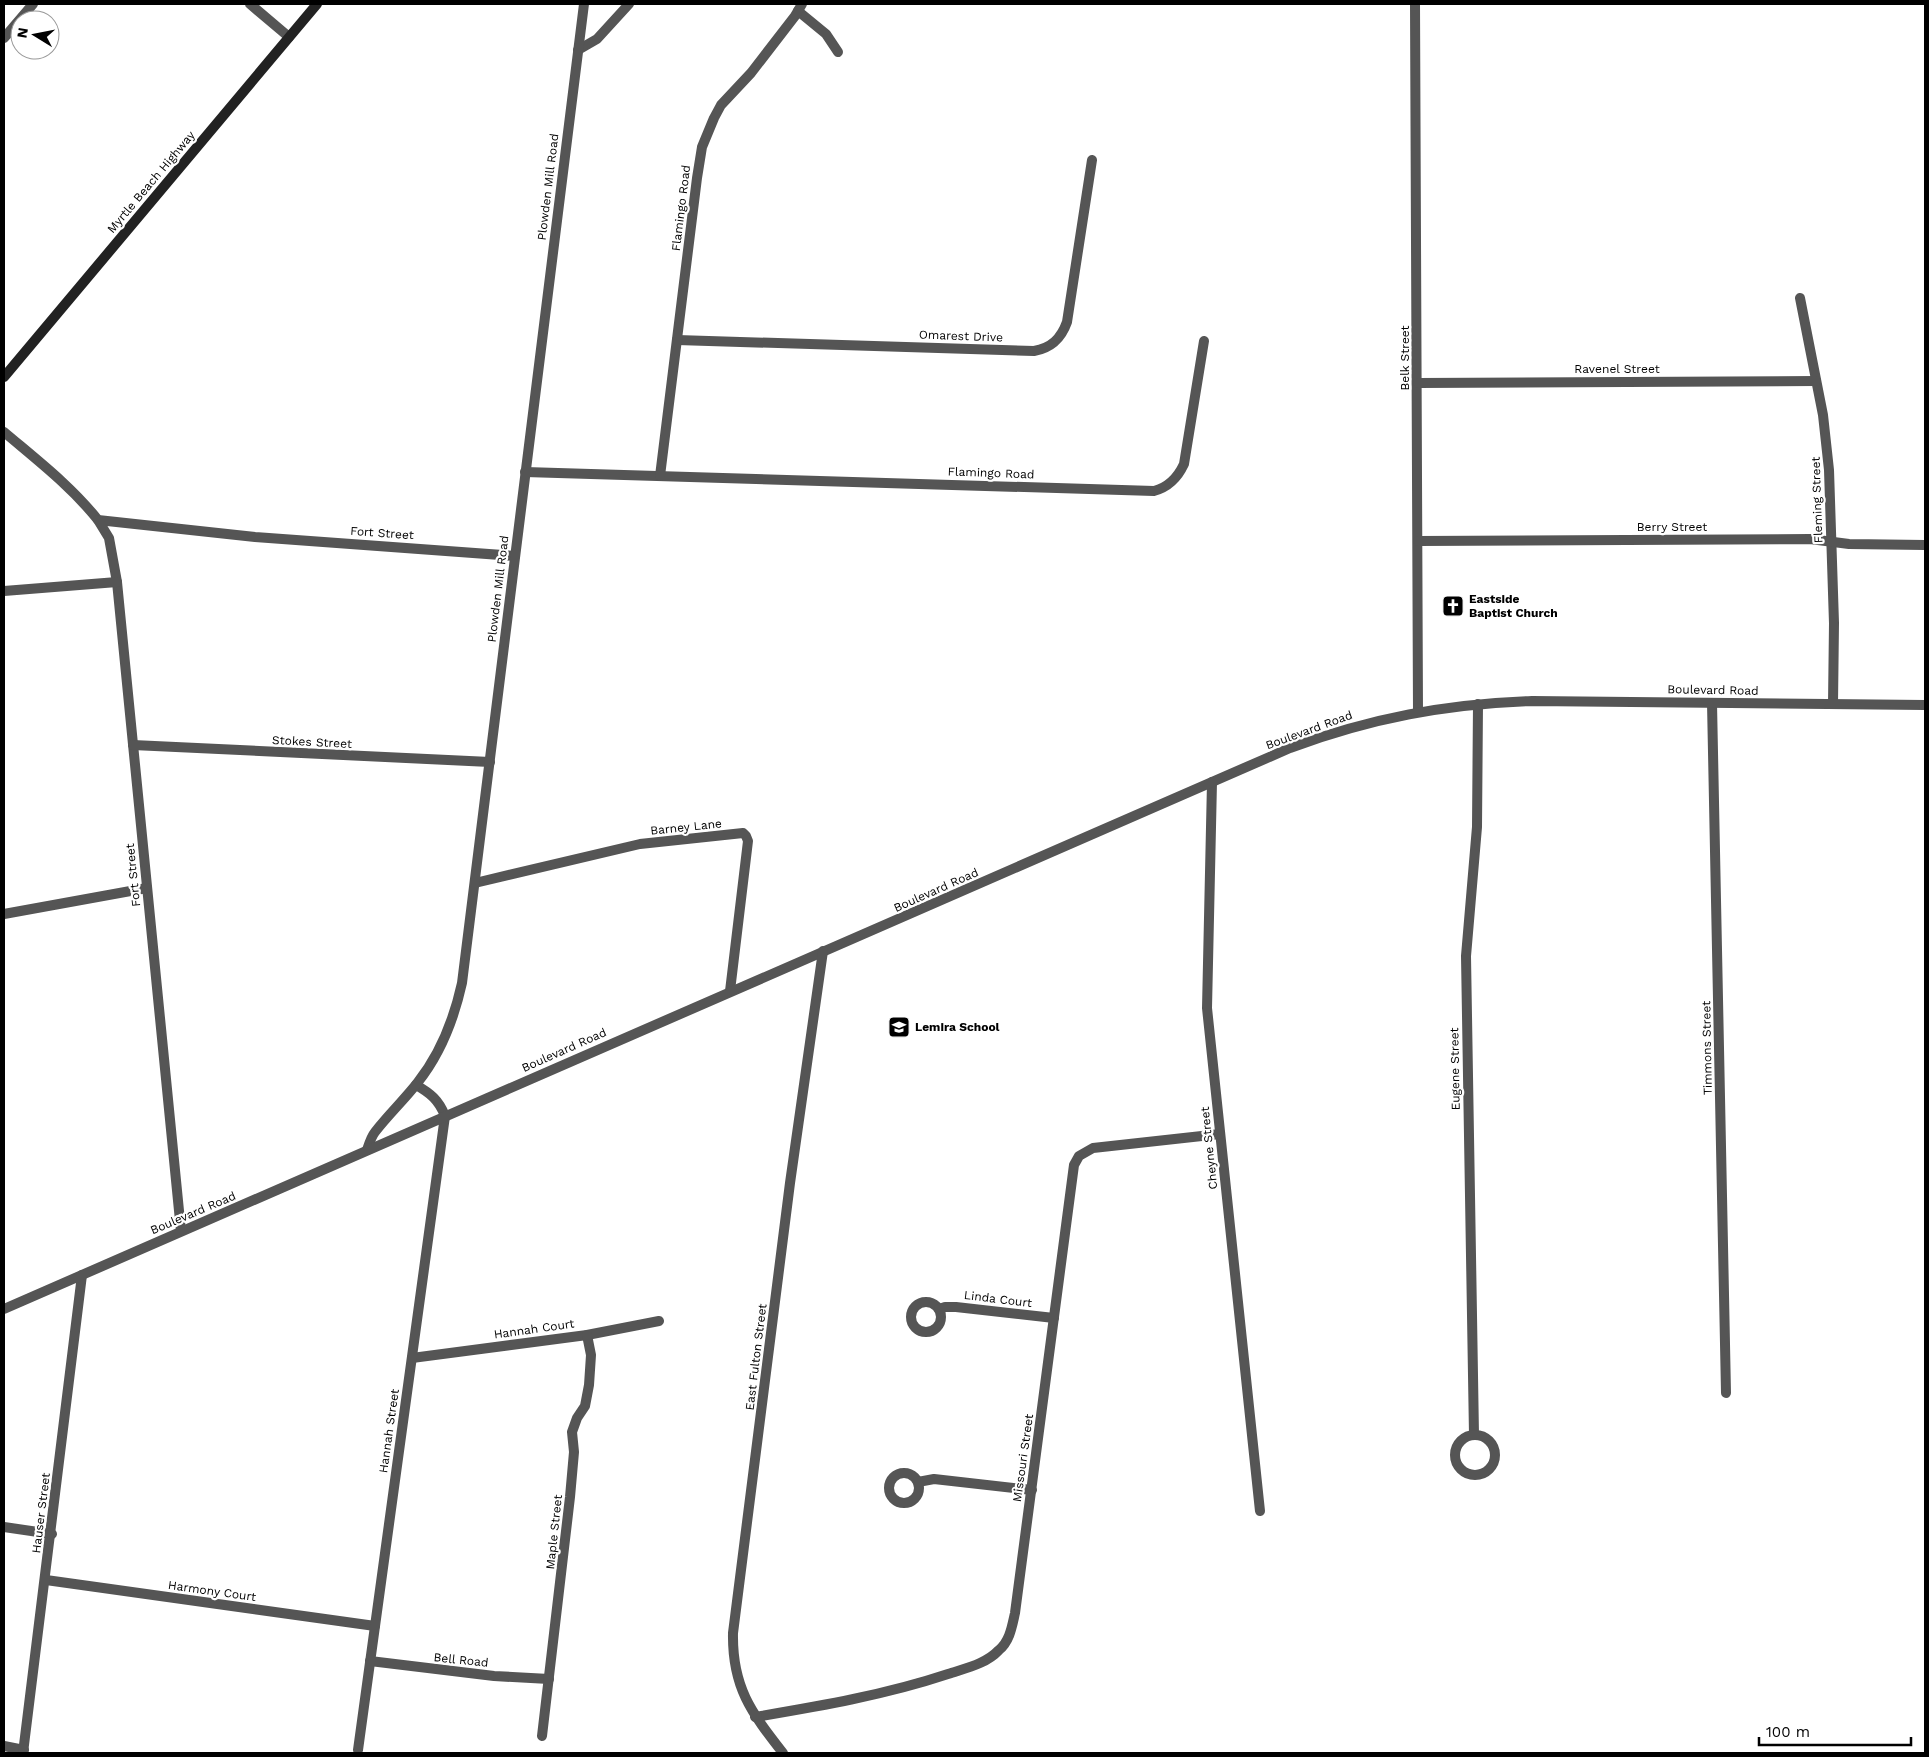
<svg xmlns="http://www.w3.org/2000/svg" width="1929" height="1757" viewBox="0 0 1929 1757" font-family="'Work Sans',sans-serif">
  <style>
    .lines { fill: none; stroke-linecap: round; stroke-linejoin: round }
    .minor { stroke: #555; stroke-width: 10 }
    .tertiary { stroke: #555; stroke-width: 10 }
    .secondary { stroke: #222; stroke-width: 10 }
    .labels { text-anchor: middle; stroke-width: 4.5; stroke-linejoin: round; paint-order: stroke }
    .street-label { font-size: 12px; fill: #000; stroke: #fff }
    .poi-label { font-size: 12px; font-weight: bold; fill: #000; stroke: #fff; text-anchor: start }
  </style>
  <rect width="100%" height="100%" fill="#fff"/>
  <g class="lines">
    <g class="minor">
      <polyline points="250,4 289,37"/>
      <polyline points="1415,4 1418,712"/>
      <polyline points="798,11 826,34 838,52"/>
      <polyline points="4,38 33,4"/>
      <polyline points="578,50 597,39 629,4"/>
      <polyline points="1800,298 1823,415 1829,470 1834,623 1833,704"/>
      <path d="M677,340L1034,351C1051,348 1061,339 1067,322L1092,160"/>
      <polyline points="1418,383 1816,381"/>
      <path d="M4,432C37,460 71,486 98,520L255,537L515,556"/>
      <path d="M525,472L1154,491C1169,487 1178,477 1184,464L1204,341"/>
      <polyline points="660,476 697,178 702,147 714,118 721,105 751,73 795,16 802,4"/>
      <polyline points="98,520 109,538 117,582 181,1231"/>
      <polyline points="1418,541 1810,539 1849,544 1925,545"/>
      <polyline points="4,591 117,582"/>
      <polyline points="1712,703 1726,1393"/>
      <polyline points="133,745 490,762"/>
      <polyline points="1212,782 1207,1008 1260,1511"/>
      <polyline points="475,883 640,844 743,833 746,836 748,841 730,991"/>
      <polyline points="4,914 147,888"/>
      <circle cx="926" cy="1317" r="15"/>
      <polyline points="939,1309 945,1307 956,1307 1054,1318"/>
      <polyline points="412,1358 587,1335 659,1321"/>
      <polyline points="1474,1435 1466,956 1477,827 1478,704"/>
      <circle cx="1475" cy="1455" r="20"/>
      <circle cx="904" cy="1488" r="15"/>
      <polyline points="918,1482 934,1479 1032,1490"/>
      <polyline points="4,1527 52,1534"/>
      <polyline points="46,1580 375,1626"/>
      <polyline points="370,1661 494,1676 549,1679"/>
      <path d="M755,1717C820,1706 885,1695 948,1674C966,1668 986,1664 999,1650C1010,1641 1012,1626 1015,1613L1074,1165L1079,1156L1093,1148L1220,1134"/>
      <polyline points="542,1736 570,1497 574,1452 572,1432 577,1418 585,1406 589,1385 591,1355 587,1335"/>
      <polyline points="4,1746 24,1750"/>
      <polyline points="358,1750 445,1116"/>
      <polyline points="23,1753 82,1275"/>
    </g>
    <g class="tertiary">
      <path d="M416,1085C430,1093 439,1100 445,1116"/>
      <path d="M367,1150C369,1144 371,1137 375,1132C388,1115 405,1099 418,1082C441,1053 454,1019 462,983L584,4"/>
      <path d="M4,1309L1290,748C1371,718 1446,704 1532,701L1925,705"/>
      <path d="M783,1753C751,1712 732,1687 733,1633L790,1183L823,951"/>
    </g>
    <polyline class="secondary" points="4,377 317,4"/>
  </g>
  <defs>
    <g id="church-square" transform="scale(1.125)"><rect x="-9" y="-9" width="18" height="18" rx="4" fill="#000" stroke="#fff"/><path d="M-1.2-6h2.4v3.5h3.3v2.4h-3.3V6h-2.4V-.1h-3.3v-2.4h3.3Z" fill="#fff"/></g>
    <g id="school-square" transform="scale(1.125)"><rect x="-9" y="-9" width="18" height="18" rx="4" fill="#000" stroke="#fff"/><path d="M0-5L7-2L0 1L-7-2ZM-4 1L0 2.5L4 1V4Q0 6-4 4Z" fill="#fff"/></g>
  </defs>
  <g fill-rule="evenodd">
    <use href="#church-square" x="1453" y="606"/>
    <use href="#school-square" x="899" y="1027"/>
  </g>
  <g class="labels">
    <g class="street-label">
      <text transform="translate(151 182) rotate(-50)" y="4">Myrtle Beach Highway</text>
      <text transform="translate(548 187) rotate(-83)" y="4">Plowden Mill Road</text>
      <text transform="translate(681 208) rotate(-83)" y="4">Flamingo Road</text>
      <text transform="translate(961 336) rotate(2)" y="4">Omarest Drive</text>
      <text transform="translate(1405 358) rotate(-90)" y="4">Belk Street</text>
      <text x="1617" y="373">Ravenel Street</text>
      <text transform="translate(991 473) rotate(2)" y="4">Flamingo Road</text>
      <text transform="translate(1817 500) rotate(-92)" y="4">Fleming Street</text>
      <text x="1672" y="531">Berry Street</text>
      <text transform="translate(382 533) rotate(4)" y="4">Fort Street</text>
      <text transform="translate(498 589) rotate(-83)" y="4">Plowden Mill Road</text>
      <text transform="translate(1713 690) rotate(1)" y="4">Boulevard Road</text>
      <text transform="translate(1309 730) rotate(-20)" y="4">Boulevard Road</text>
      <text transform="translate(312 742) rotate(3)" y="4">Stokes Street</text>
      <text transform="translate(686 827) rotate(-6)" y="4">Barney Lane</text>
      <text transform="translate(133 875) rotate(-96)" y="4">Fort Street</text>
      <text transform="translate(936 890) rotate(-24)" y="4">Boulevard Road</text>
      <text transform="translate(1707 1048) rotate(-91)" y="4">Timmons Street</text>
      <text transform="translate(564 1050) rotate(-24)" y="4">Boulevard Road</text>
      <text transform="translate(1455 1069) rotate(-91)" y="4">Eugene Street</text>
      <text transform="translate(1209 1148) rotate(-96)" y="4">Cheyne Street</text>
      <text transform="translate(193 1213) rotate(-23)" y="4">Boulevard Road</text>
      <text transform="translate(998 1299) rotate(7)" y="4">Linda Court</text>
      <text transform="translate(534 1329) rotate(-8)" y="4">Hannah Court</text>
      <text transform="translate(756 1357) rotate(-83)" y="4">East Fulton Street</text>
      <text transform="translate(389 1431) rotate(-82)" y="4">Hannah Street</text>
      <text transform="translate(1023 1458) rotate(-82)" y="4">Missouri Street</text>
      <text transform="translate(41 1513) rotate(-83)" y="4">Hauser Street</text>
      <text transform="translate(554 1532) rotate(-84)" y="4">Maple Street</text>
      <text transform="translate(212 1591) rotate(8)" y="4">Harmony Court</text>
      <text transform="translate(461 1660) rotate(6)" y="4">Bell Road</text>
    </g>
    <g class="poi-label">
      <text x="1469" y="603">Eastside<tspan x="1469" dy="14">Baptist Church</tspan></text>
      <text x="915" y="1031">Lemira School</text>
    </g>
  </g>
  <rect width="1929" height="1757" fill="none" stroke="#000000" stroke-width="10"/>
  <g transform="translate(35 35) rotate(280)"><circle r="24" fill="#ffffff" stroke="#999999"/>
  <path d="M0-4L9 19L0 12L-9 19Z" fill="#000000"/>
  <text y="-8" font-size="14" font-weight="bold" text-anchor="middle" fill="#000000">N</text>
  </g>
  <path d="M1759 1737v8h152v-8" fill="none" stroke="#000000" stroke-width="2.5"/>
  <text x="1766" y="1737" font-size="15" fill="#000000" stroke="#ffffff" stroke-width="4" paint-order="stroke">100 m</text>
</svg>
